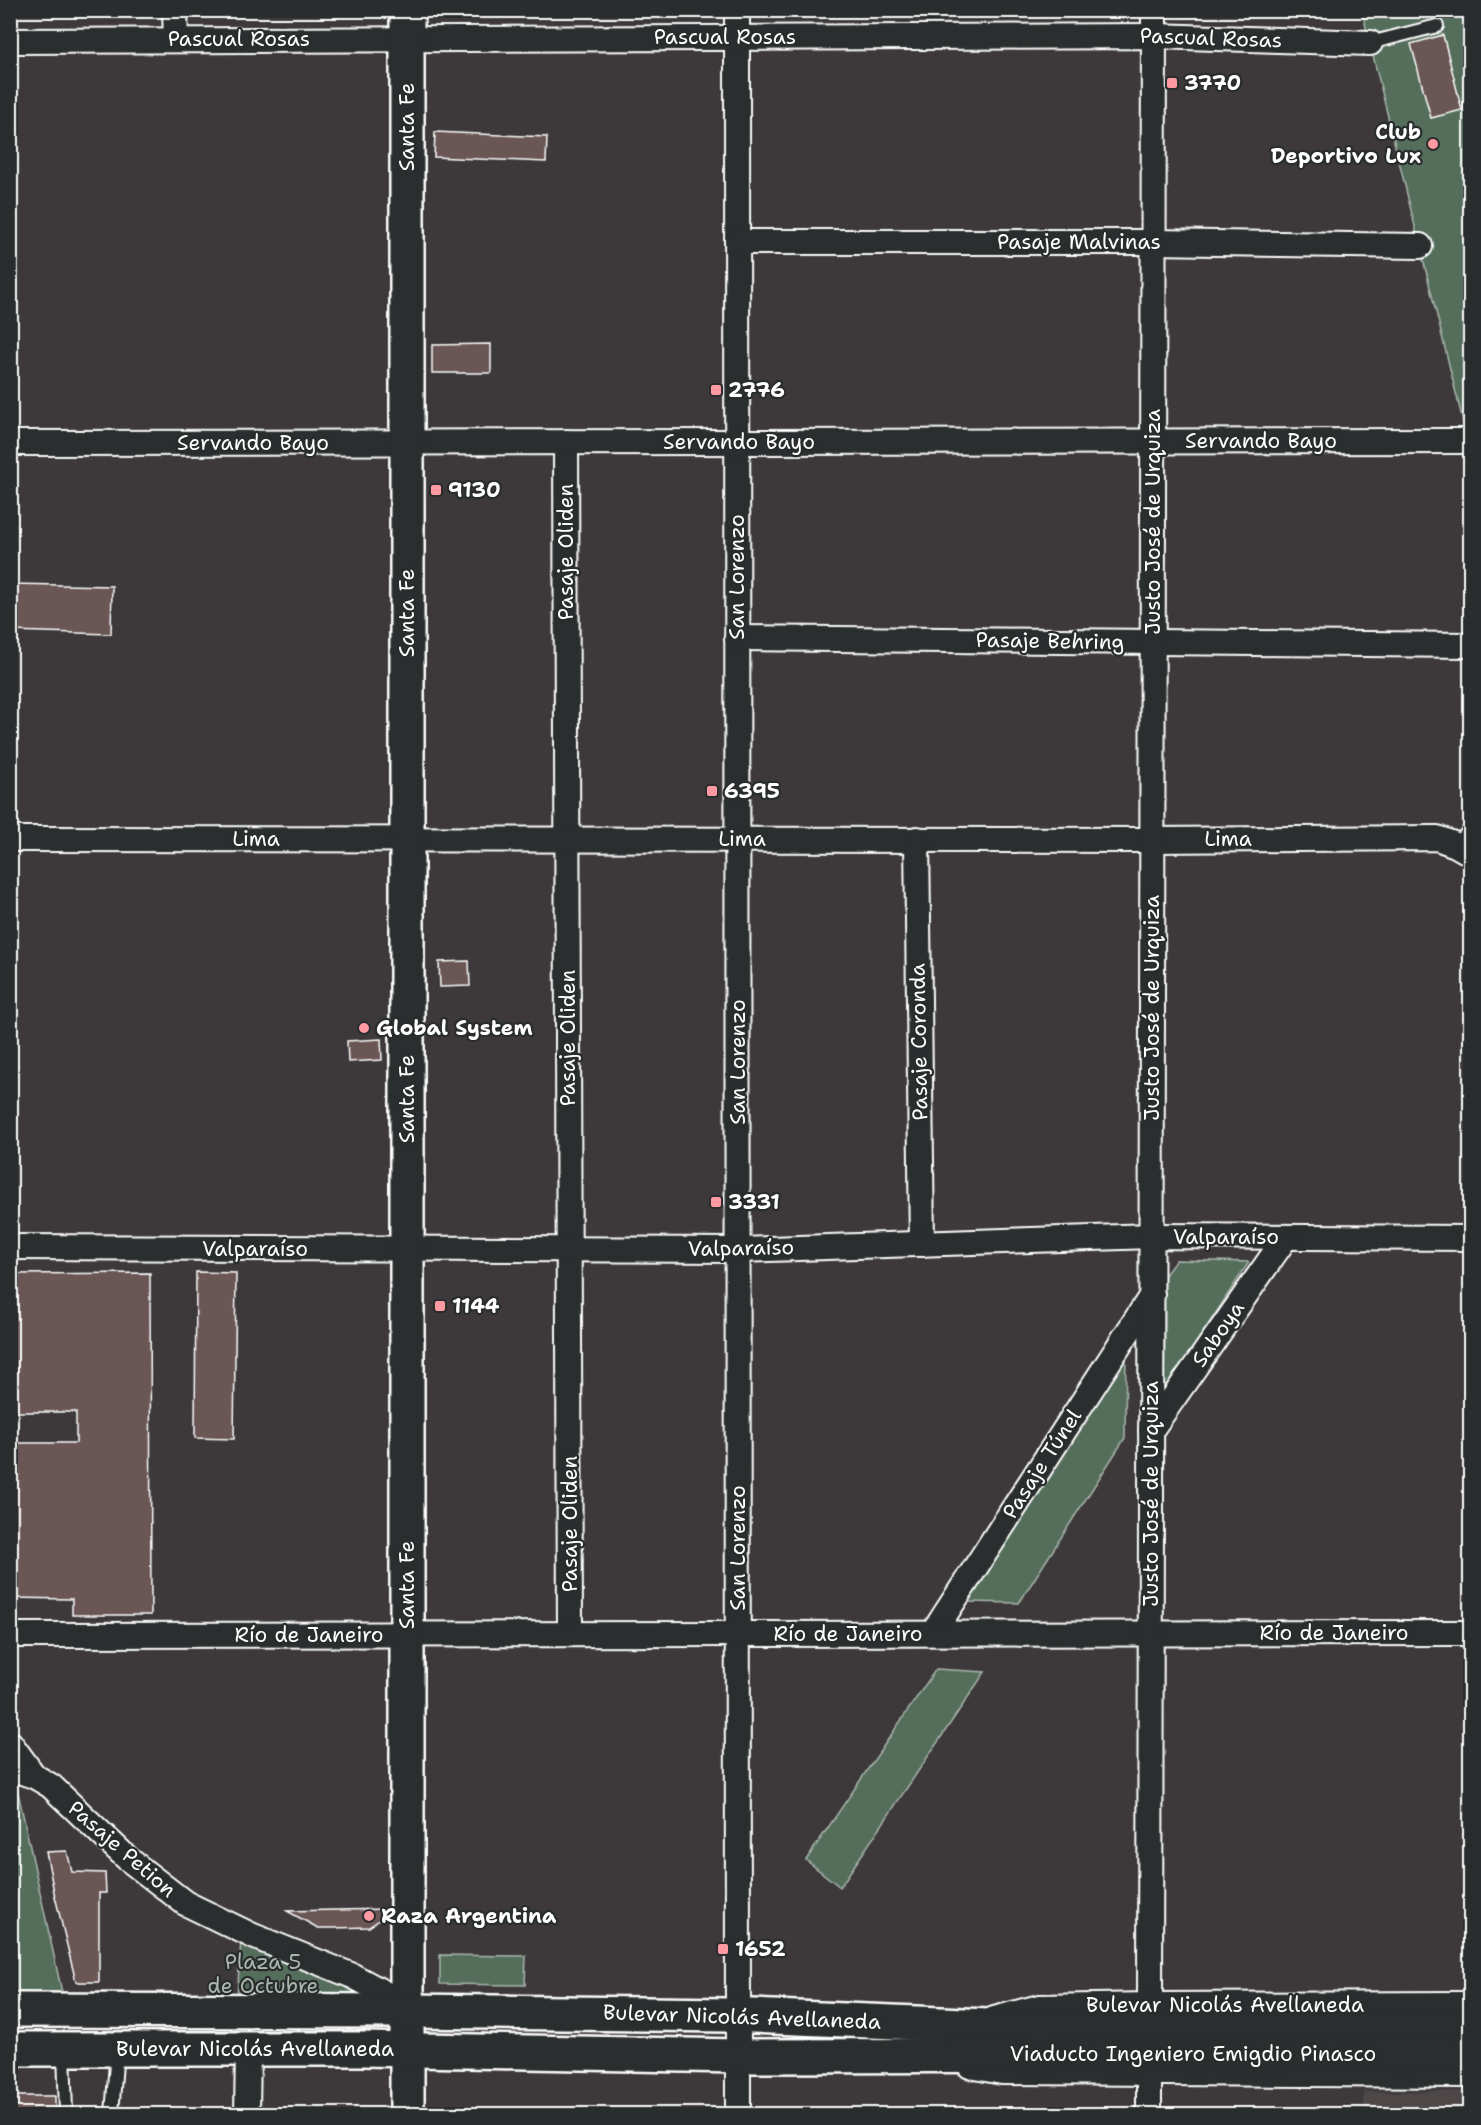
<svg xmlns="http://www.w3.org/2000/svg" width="1481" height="2125" viewBox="0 0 1481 2125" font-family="'Shantell Sans',sans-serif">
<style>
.built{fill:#4e4646}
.green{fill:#556e5b;stroke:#aab6ad;stroke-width:1.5}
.building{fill:#695655;stroke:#fff;stroke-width:1.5}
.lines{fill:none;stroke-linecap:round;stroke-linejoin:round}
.lane-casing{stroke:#fff;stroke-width:16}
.street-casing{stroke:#fff;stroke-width:28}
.secondary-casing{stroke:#fff;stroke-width:38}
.primary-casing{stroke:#fff;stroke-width:38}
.lane{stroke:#2a2d2e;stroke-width:12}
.street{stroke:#2a2d2e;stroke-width:24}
.secondary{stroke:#2a2d2e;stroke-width:33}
.primary{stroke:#2a2d2e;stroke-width:33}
.poi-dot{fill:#ff9aa2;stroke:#2a2d2e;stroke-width:2}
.labels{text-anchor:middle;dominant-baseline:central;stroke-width:4.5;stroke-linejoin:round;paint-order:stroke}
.street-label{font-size:21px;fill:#fff;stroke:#2a2d2e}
.poi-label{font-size:21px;font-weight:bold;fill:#fff;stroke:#2a2d2e;text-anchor:start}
.park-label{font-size:21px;fill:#aab6ad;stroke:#2a2d2e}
</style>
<rect width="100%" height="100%" fill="#3d393a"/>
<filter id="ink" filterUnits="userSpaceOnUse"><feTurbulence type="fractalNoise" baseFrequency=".0167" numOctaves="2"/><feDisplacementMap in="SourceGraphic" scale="12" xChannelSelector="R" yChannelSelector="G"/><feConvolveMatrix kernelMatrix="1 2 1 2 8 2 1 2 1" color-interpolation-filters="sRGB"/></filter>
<g filter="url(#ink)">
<path class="built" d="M 1470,2091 L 1470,2114 L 1364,2114 L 1364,2092 Z"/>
<g class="green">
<path d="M 1362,11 L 1470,11 L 1470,450 Z"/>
<path d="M 1176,1260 L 1249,1262 L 1159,1400 L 1162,1279 Z"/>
<path d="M 1126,1351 L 1125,1438 L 1019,1603 L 967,1602 Z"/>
<path d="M 936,1669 L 985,1672 L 840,1887 L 806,1860 Z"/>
<path d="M 10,1758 L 16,1783 L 65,2006 L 11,2005 Z"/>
<path d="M 241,1939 L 380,1999 L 237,1998 Z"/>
<path d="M 440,1955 L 526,1956 L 525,1985 L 440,1984 Z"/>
</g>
<g class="building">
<path d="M 1443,35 L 1462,110 L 1431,118 L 1411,44 Z"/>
<path d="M 435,132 L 547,137 L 546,162 L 434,157 Z"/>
<path d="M 491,344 L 491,373 L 432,373 L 432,345 Z"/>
<path d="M 10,584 L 112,586 L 111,634 L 10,631 Z"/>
<path d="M 469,961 L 470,986 L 440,987 L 439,962 Z"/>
<path d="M 381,1039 L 382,1060 L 348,1062 L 347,1041 Z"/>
<path d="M 196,1272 L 236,1273 L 234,1439 L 195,1438 Z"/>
<path d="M 150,1273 L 151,1615 L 72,1615 L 72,1599 L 10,1598 L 10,1443 L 76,1443 L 76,1412 L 10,1412 L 10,1274 Z"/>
<path d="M 67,1851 L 72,1872 L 105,1873 L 106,1893 L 99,1893 L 99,1982 L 76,1982 L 54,1892 L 46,1852 Z"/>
<path d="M 388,1909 L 388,1914 L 369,1927 L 333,1928 L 318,1928 L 287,1911 Z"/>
<rect x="10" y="2096" width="45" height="19"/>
</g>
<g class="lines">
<defs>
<g id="lane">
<path d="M 1370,43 L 1437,26"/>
<path d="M 1456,845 L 1470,830"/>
<path d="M 64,2050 L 66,2114"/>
<path d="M 112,2114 L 117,2050"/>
</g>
<g id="street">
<path d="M 175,10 L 176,40"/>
<path d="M 737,10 L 738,2114"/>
<path d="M 10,41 L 1154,36 L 1370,43"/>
<path d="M 737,242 L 1153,242 L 1420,246"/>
<path d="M 566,442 L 570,1634"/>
<path d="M 10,443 L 1468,441"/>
<path d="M 737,638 L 1470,645"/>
<path d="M 10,839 L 1152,840 L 1437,838 L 1456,845 L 1470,853"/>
<path d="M 917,839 L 922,1244"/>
<path d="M 10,1247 L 738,1250 L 1152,1236 L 1470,1238"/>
<path d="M 1151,1430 L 1286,1237"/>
<path d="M 933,1633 L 1152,1295"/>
<path d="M 10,1635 L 1470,1633"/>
<path d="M 10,1743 L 34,1776"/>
<path d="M 10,1768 L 34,1776 L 51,1786 L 128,1859 L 185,1903 L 253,1936 L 353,1976 L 390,1996 L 407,2011"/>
<path d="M 1150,2005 L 1154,10"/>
<path d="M 994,2019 L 1039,2007 L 1150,2005 L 1470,2004"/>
<path d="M 970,2066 L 1002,2072 L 1470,2075"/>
<path d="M 247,2114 L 248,2049"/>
<path d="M 1149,2114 L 1149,2073"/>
</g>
<path id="secondary" d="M 407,2114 L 407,10"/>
<g id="primary">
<path d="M 10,2010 L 407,2011 L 728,2015 L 1058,2029 L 1470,2029"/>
<path d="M 10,2049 L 363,2049 L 738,2056 L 1470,2054"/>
</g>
</defs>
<use href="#lane" class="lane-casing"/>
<use href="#street" class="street-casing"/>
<use href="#secondary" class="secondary-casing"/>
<use href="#primary" class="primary-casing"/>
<use href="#lane" class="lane"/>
<use href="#street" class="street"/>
<use href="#secondary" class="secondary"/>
<use href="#primary" class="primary"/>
</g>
</g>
<g class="poi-dot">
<rect x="1166" y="77" width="12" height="12" rx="3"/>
<circle cx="1433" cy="144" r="6"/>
<rect x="710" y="384" width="12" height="12" rx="3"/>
<rect x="430" y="484" width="12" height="12" rx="3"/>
<rect x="706" y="785" width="12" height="12" rx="3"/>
<circle cx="364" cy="1028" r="6"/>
<rect x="710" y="1196" width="12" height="12" rx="3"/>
<rect x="434" y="1300" width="12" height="12" rx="3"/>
<circle cx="369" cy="1916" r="6"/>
<rect x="717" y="1943" width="12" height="12" rx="3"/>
</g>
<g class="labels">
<g class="street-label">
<text x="725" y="37">Pascual Rosas</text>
<text transform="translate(1211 38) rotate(2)">Pascual Rosas</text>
<text x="239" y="39">Pascual Rosas</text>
<text transform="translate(407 127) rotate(-90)">Santa Fe</text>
<text x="1079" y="242">Pasaje Malvinas</text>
<text x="1261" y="441">Servando Bayo</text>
<text x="739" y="442">Servando Bayo</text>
<text x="253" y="443">Servando Bayo</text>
<text transform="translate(1153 522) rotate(-90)">Justo José de Urquiza</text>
<text transform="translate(566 552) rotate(-90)">Pasaje Oliden</text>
<text transform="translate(737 577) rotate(-90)">San Lorenzo</text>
<text transform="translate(407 613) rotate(-90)">Santa Fe</text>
<text transform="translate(1050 641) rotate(1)">Pasaje Behring</text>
<text x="256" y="839">Lima</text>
<text x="742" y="839">Lima</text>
<text x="1228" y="839">Lima</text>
<text transform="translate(1152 1008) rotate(-90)">Justo José de Urquiza</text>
<text transform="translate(568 1038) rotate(-90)">Pasaje Oliden</text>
<text transform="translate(919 1042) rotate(-91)">Pasaje Coronda</text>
<text transform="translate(738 1062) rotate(-90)">San Lorenzo</text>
<text transform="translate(407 1099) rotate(-90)">Santa Fe</text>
<text x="1226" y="1237">Valparaíso</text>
<text transform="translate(741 1248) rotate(-1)">Valparaíso</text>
<text x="255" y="1249">Valparaíso</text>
<text transform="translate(1218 1334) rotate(-55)">Saboya</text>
<text transform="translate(1042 1464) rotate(-57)">Pasaje Túnel</text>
<text transform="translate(1151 1494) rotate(-90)">Justo José de Urquiza</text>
<text transform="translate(570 1524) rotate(-90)">Pasaje Oliden</text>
<text transform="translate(738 1548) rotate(-90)">San Lorenzo</text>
<text transform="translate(407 1585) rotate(-90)">Santa Fe</text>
<text x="1334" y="1633">Río de Janeiro</text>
<text x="848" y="1634">Río de Janeiro</text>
<text x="309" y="1635">Río de Janeiro</text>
<text transform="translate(122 1849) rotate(41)">Pasaje Petion</text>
<text x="1225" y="2005">Bulevar Nicolás Avellaneda</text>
<text transform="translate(742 2017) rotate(2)">Bulevar Nicolás Avellaneda</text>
<text x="255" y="2049">Bulevar Nicolás Avellaneda</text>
<text x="1193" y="2054">Viaducto Ingeniero Emigdio Pinasco</text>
</g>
<g class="poi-label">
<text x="1184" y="83">3770</text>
<text x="1421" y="132" text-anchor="end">Club<tspan x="1421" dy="24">Deportivo Lux</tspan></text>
<text x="728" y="390">2776</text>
<text x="448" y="490">9130</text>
<text x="724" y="791">6395</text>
<text x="376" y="1028">Global System</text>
<text x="728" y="1202">3331</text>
<text x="452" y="1306">1144</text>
<text x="381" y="1916">Raza Argentina</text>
<text x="735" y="1949">1652</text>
</g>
<g class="park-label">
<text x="263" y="1962">Plaza 5<tspan x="263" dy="24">de Octubre</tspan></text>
</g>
</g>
<rect width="1481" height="2125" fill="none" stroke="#2a2d2e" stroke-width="36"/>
<rect x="18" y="18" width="1445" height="2089" fill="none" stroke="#fff" stroke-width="2" filter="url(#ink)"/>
</svg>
